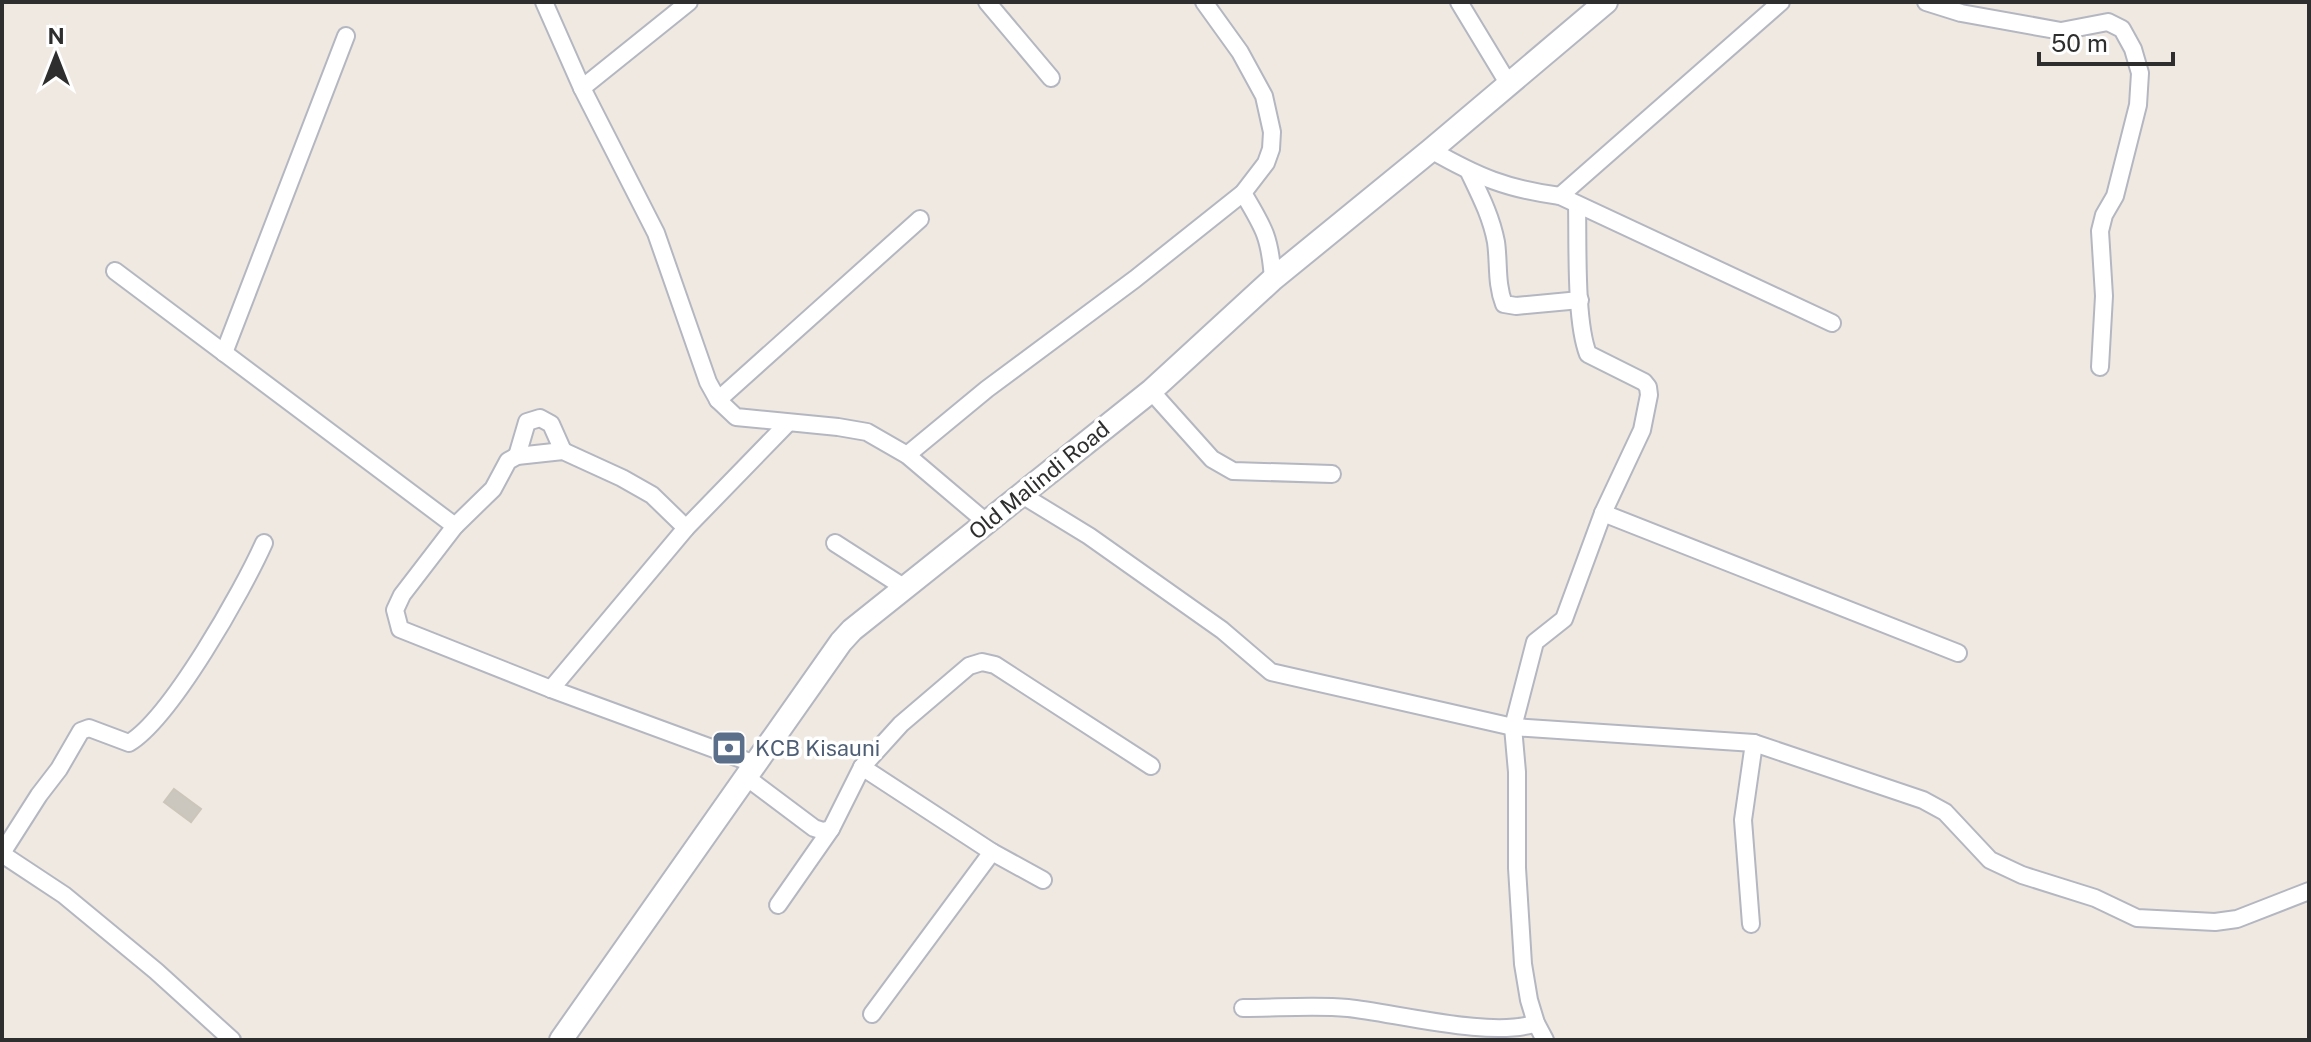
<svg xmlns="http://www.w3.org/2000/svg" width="2311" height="1042" viewBox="0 0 2311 1042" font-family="'Public Sans',sans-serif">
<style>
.building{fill:#cbc7bf;stroke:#cbc5ba;stroke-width:2}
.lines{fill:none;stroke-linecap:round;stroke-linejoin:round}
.street-casing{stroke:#b4b7c1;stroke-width:20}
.secondary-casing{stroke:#b4b7c1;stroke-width:26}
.street{stroke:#fff;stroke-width:16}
.secondary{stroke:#fff;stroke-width:22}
.labels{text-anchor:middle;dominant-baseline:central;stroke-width:7;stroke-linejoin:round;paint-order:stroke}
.street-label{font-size:22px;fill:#2e2e2e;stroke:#fff}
.service-label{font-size:22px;fill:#4e5e75;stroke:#fff;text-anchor:start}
</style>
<rect width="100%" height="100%" fill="#efe9e1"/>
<path class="building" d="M 174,789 L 201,809 L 191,822 L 164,802 Z"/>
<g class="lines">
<defs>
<g id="street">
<path d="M 544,2 L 582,88 L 656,233 L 708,382 L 718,400 L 736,417 L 838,427 L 867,432 L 907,455 L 986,522"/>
<path d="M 987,2 L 1051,78"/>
<path d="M 1459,2 L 1508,83"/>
<path d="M 1926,2 L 1961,13 L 2061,31 L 2108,22 L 2122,29 L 2133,49 L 2140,73 L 2138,105 L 2115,196 L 2104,215 L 2100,231 L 2104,296 L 2100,367"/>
<path d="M 582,88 L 689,2"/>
<path d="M 1431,150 C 1478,177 1507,189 1560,196 L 1832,323"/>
<path d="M 1469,172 C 1480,195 1491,216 1496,242 C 1499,263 1496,284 1504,304 L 1516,306 L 1580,300"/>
<path d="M 1243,193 C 1264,228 1270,237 1273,279"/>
<path d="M 1560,196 L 1781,2"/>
<path d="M 115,271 L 455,526"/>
<path d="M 224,353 L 346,36"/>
<path d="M 1151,391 L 1212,459 L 1233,471 L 1332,474"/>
<path d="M 718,400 L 920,219"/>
<path d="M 907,455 L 987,389 L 1135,279 L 1243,193 L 1266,163 L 1271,149 L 1272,132 L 1264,96 L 1240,52 L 1204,2"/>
<path d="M 517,456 L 527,422 L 540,418 L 551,424 L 563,451"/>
<path d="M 1022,495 L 1089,536 L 1222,630 L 1271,672 L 1513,727 L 1754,743 L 1923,800 L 1945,812 L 1990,860 L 2022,875 L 2095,898 L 2137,918 L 2215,922 L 2237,919 L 2309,891"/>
<path d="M 1603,513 L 1958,653"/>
<path d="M 686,528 L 652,495 L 622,478 L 563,451 L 517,456 L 508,461 L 493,489 L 455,526 L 402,595 L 395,610 L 400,629 L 551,689 L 755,764"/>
<path d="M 835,543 L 905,588"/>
<path d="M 551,689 L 686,528 L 788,423"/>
<path d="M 862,767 L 992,852 L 1043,880"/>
<path d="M 746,777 L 814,828 L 823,831 L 831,829 L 862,767 L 901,724 L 969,666 L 982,662 L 995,665 L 1151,766"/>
<path d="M 2,853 L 39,795 L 59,769 L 81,731 L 89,728 L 129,743 C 171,718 243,590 264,543"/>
<path d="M 2,854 L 64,895 L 156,971 L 232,1040"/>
<path d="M 778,905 L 831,829"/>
<path d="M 1751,924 L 1743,820 L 1754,743"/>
<path d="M 1243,1008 C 1278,1008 1314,1005 1348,1008 C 1395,1013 1494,1039 1536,1023"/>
<path d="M 872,1014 L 992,852"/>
<path d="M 1545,1040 L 1536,1023 L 1529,1000 L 1523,964 L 1517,868 L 1517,772 L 1513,727 L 1535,642 L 1564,619 L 1603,513 L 1642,430 L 1649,395 L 1648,387 L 1644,382 L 1588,354 C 1575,321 1578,243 1577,205"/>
</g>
<path id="secondary" d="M 561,1040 L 841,642 L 852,630 L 1151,391 L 1273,279 L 1431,150 L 1606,2"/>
</defs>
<use href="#street" class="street-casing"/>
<use href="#secondary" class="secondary-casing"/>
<use href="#street" class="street"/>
<use href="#secondary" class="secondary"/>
</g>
<defs>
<symbol id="bank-square" viewBox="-11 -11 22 22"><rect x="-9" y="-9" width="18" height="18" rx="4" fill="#5c6f8a" stroke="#fff"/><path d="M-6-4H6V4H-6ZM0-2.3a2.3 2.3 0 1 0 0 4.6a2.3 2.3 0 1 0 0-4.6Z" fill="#fff"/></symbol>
</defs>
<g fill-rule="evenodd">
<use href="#bank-square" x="709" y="728" width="40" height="40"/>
</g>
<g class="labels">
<g class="street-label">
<text transform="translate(1039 480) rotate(-39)">Old Malindi Road</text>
</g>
<g class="service-label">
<text x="755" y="748">KCB Kisauni</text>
</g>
</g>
<rect width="2311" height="1042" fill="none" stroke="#2e2e2e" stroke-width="8"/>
<g transform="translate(56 56)" stroke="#ffffff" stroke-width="6" paint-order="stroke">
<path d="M0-6L14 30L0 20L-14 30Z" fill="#2e2e2e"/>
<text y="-12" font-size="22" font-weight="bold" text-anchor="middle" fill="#2e2e2e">N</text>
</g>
<path d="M2039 52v12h134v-12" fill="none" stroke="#2e2e2e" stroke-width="4"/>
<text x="2051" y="52" font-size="24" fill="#2e2e2e" stroke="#ffffff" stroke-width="6" paint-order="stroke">50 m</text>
</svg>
